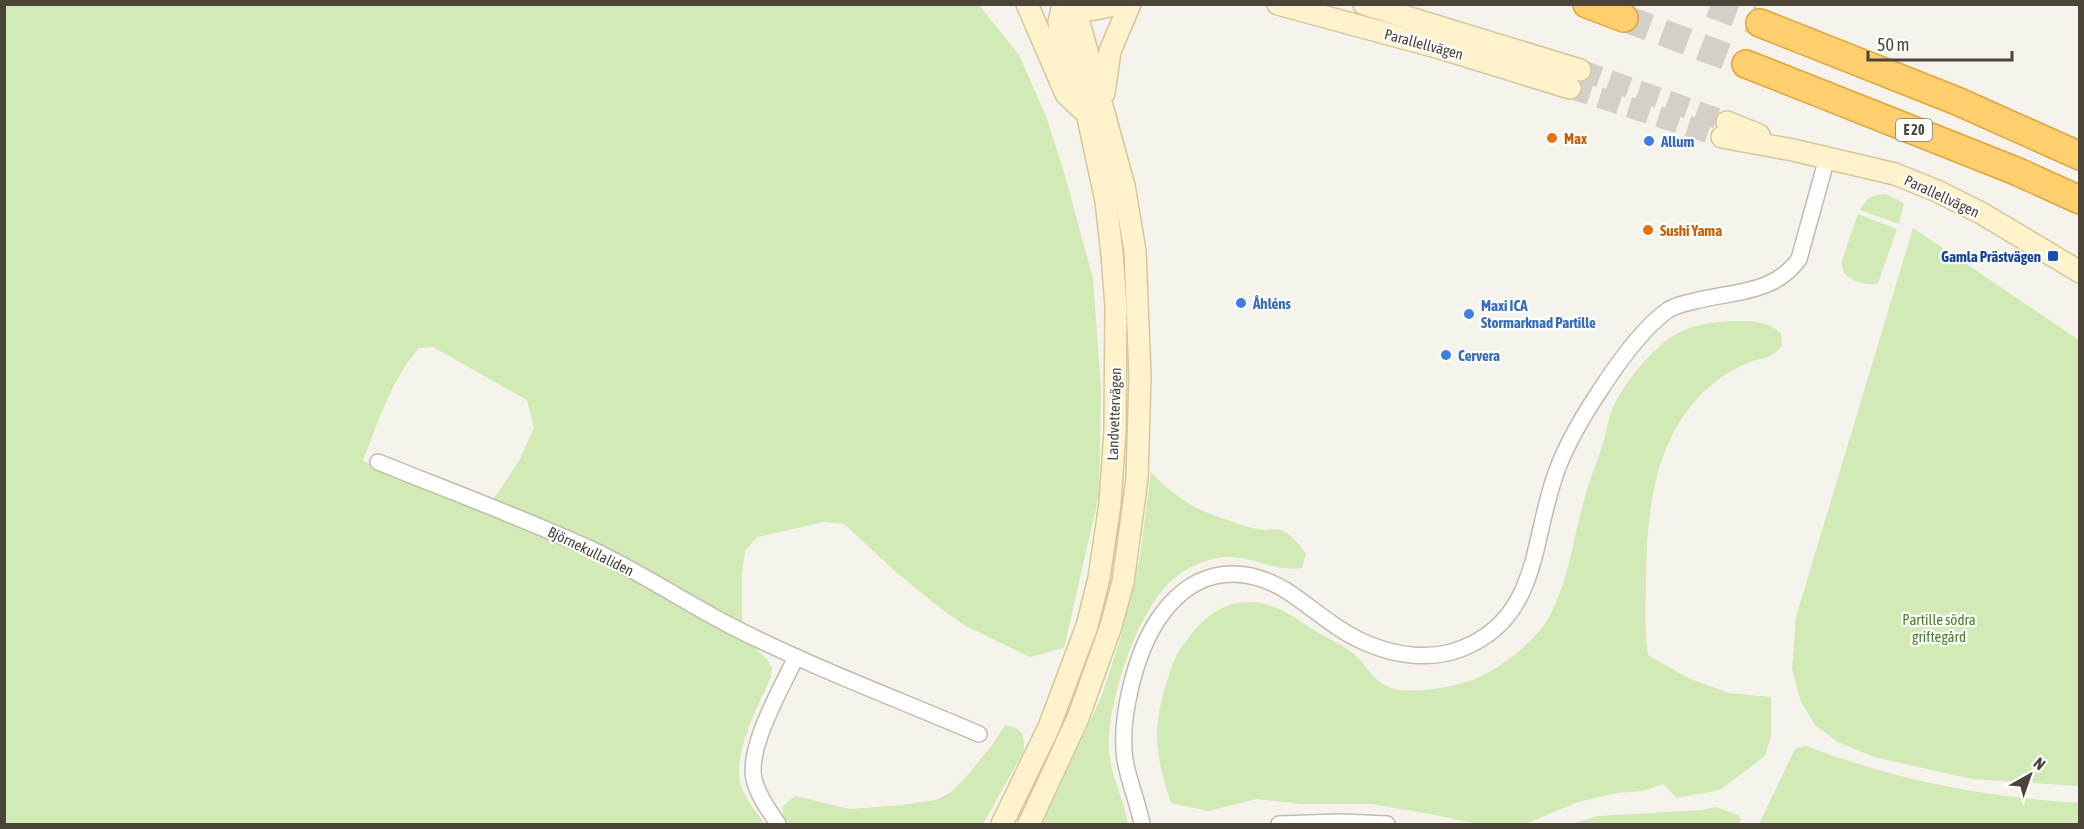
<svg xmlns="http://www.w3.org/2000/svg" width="2084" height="829" viewBox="0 0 2084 829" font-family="'Asap Condensed',sans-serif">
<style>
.green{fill:#d2eab5;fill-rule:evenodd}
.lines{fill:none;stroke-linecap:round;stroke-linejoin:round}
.secondary-tunnel{stroke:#d4d0c8;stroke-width:21;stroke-dasharray:21 10;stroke-linecap:butt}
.highway-tunnel{stroke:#d4d0c8;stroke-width:27;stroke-dasharray:27 14;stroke-linecap:butt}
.street-casing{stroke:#c2bbae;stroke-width:18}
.secondary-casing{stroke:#d6c79b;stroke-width:24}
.highway-casing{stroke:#e0a43c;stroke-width:30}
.street{stroke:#fff;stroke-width:15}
.secondary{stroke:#fff3cd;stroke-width:21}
.highway{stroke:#ffcf6e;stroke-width:27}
.food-dot{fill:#e8710a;stroke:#fff;stroke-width:2}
.shop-dot{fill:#3f7fe0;stroke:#fff;stroke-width:2}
.transit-dot{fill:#1a4fb4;stroke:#fff;stroke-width:2}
.labels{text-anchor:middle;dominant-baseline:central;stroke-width:4.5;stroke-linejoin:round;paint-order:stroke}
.shield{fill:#fff;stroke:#817c74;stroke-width:1.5}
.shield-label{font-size:14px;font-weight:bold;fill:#4b4439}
.street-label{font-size:15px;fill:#4b4439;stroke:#fff}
.food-label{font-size:15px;font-weight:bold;fill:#c56008;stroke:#fff;text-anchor:start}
.shop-label{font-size:15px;font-weight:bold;fill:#366cbe;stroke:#fff;text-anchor:start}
.transit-label{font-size:15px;font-weight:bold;fill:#164399;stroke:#fff;text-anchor:end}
.park-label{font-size:15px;fill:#4a7f2a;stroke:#fff}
</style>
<rect width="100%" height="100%" fill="#f6f3ec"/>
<g class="green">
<path d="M 5,5 L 979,5 L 1019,55 L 1046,116 L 1066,179 L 1093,279 L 1101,389 L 1099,495 L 1064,648 L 1030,657 L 964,625 L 944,611 L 897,573 L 844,524 L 824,522 L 757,537 L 745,551 L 742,574 L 742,623 L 756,650 L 767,659 L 772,668 L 771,677 C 758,706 730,757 742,789 C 747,801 757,813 765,824 L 5,824 ZM 433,347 L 527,400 L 534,428 L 520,459 L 498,493 L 480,512 L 363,461 C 378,422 391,380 419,348 Z"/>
<path d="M 1886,194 L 1904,203 L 1899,224 L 1860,210 C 1867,197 1872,195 1886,194 Z"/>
<path d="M 1858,214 L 1897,229 L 1878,283 C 1869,286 1852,282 1845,274 C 1842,271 1842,265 1842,260 Z"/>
<path d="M 1913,228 L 2079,340 L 2079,786 L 1972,779 L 1874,757 L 1838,742 L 1815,725 L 1801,702 L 1792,669 L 1796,617 Z"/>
<path d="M 1732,321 C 1751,321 1766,320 1781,333 L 1782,346 C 1768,361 1767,356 1751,362 C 1739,366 1724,375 1715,382 C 1653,431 1646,514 1646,587 C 1645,610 1645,632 1648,655 L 1688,678 L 1729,693 L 1771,697 L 1771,736 L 1765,756 L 1720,790 L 1677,798 L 1663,784 L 1643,791 L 1616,793 L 1578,802 L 1525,824 L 1477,824 L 1435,815 L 1372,804 L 1301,804 L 1257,799 L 1208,811 L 1171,803 C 1151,743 1153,719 1174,661 C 1178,651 1184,644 1190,636 C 1212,606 1243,593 1279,609 C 1293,615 1305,625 1317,632 C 1329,639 1345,646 1355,655 C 1370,669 1373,683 1395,689 C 1417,694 1462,686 1482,676 C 1505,664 1535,641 1548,619 C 1569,581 1573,538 1585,497 C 1589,480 1597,463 1602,446 C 1606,435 1607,423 1611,413 C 1621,385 1653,346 1680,332 C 1696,324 1714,322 1732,321 Z"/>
<path d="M 1151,472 C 1169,492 1190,507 1216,516 C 1231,521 1249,529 1265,530 C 1272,530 1277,528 1283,531 C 1293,536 1300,545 1306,554 L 1302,568 C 1269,573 1248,550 1212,559 C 1198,563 1183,570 1172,580 C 1137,611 1107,703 1109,749 C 1110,775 1124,799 1128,824 L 1042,824 L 1102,695 L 1122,633 L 1140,557 Z"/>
<path d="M 1005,725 C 1023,729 1024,733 1024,751 L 983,824 L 788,824 L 783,815 L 783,806 L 795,796 L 850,809 L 902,805 L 936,800 L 951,792 L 966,777 L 993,744 Z"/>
<path d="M 1806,746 C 1896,780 1983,797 2079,803 L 2079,824 L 1759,824 L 1795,749 Z"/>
<path d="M 1716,807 L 1739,815 L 1741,820 L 1738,824 L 1571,824 L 1598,816 L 1701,810 Z"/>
</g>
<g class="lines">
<g class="secondary-tunnel">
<path d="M 1580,70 L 1727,122"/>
<path d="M 1570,88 L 1722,137"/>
</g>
<g class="highway-tunnel">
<path d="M 1711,4 L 1760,23"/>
<path d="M 1624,18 L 1746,64"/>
</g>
<defs>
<g id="street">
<path d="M 378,462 C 450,491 523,518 593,550 C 640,572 683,601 729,625 C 809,666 895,698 979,734"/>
<path d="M 778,824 C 769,810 758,796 754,779 C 747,747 782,687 796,657"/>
<path d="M 1142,824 C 1138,803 1129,782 1125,760 C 1119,720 1135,655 1157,621 C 1189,572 1236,560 1287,591 C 1313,608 1337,631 1366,643 C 1396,656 1432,661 1463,648 C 1538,618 1532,543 1554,479 C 1563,450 1580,421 1597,395 C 1615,367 1641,329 1668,310 C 1676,305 1686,303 1695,301 C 1734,291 1774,294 1799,259 L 1827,158"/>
<path d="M 1279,824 L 1340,822 L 1387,824"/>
</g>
<g id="secondary">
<path d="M 1027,4 L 1066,94 L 1082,109"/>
<path d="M 1278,4 L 1440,48 L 1570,88"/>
<path d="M 1364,4 L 1580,70"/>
<path d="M 1065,6 C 1084,13 1098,9 1117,4"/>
<path d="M 1104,93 L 1110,51 L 1130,4"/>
<path d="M 1727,122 L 1759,135"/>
<path d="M 1722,137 L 1793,150 L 1895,174 L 1937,191 L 1981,213 L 2080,272"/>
<path d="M 1002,824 L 1049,727 L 1087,626 L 1099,578 L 1110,504 L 1115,430 L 1116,306 L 1112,255 L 1106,201 L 1087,113 L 1062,38 L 1059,22 L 1063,4"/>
<path d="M 1029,824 L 1078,718 L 1111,626 L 1123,582 L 1137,479 L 1140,376 L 1135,251 L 1124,186 L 1074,4"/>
</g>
<g id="highway">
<path d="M 1587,4 L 1624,18"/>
<path d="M 1760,23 L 1957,101 L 2080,156"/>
<path d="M 1746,64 L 2016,171 L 2080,200"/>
</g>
</defs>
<use href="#street" class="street-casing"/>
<use href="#secondary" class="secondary-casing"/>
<use href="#highway" class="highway-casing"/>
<use href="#street" class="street"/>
<use href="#secondary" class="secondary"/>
<use href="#highway" class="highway"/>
</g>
<g class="food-dot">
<circle cx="1552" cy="138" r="6"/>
<circle cx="1648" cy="230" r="6"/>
</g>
<g class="shop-dot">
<circle cx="1649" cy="141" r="6"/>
<circle cx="1241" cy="303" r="6"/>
<circle cx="1469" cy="314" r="6"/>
<circle cx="1446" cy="355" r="6"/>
</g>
<rect class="transit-dot" x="2047" y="250" width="12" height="12" rx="3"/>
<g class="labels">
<rect class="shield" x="1896" y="119" width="36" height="22" rx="4.5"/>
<g class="shield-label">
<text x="1914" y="130">E 20</text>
</g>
<g class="street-label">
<text transform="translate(1424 44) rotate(15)">Parallellvägen</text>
<text transform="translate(1942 196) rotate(25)">Parallellvägen</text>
<text transform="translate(1114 414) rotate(-88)">Landvettervägen</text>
<text transform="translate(591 551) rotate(26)">Björnekullaliden</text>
</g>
<g class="food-label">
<text x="1564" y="138">Max</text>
<text x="1660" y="230">Sushi Yama</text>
</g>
<g class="shop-label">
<text x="1661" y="141">Allum</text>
<text x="1253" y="303">Åhléns</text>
<text x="1481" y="305">Maxi ICA<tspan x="1481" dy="17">Stormarknad Partille</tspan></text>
<text x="1458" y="355">Cervera</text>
</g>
<g class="transit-label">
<text x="2041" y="256">Gamla Prästvägen</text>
</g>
<g class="park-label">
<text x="1939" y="619">Partille södra<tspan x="1939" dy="17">griftegård</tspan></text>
</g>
</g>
<rect width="2084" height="829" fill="none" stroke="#4b4439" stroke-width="12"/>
<g transform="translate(2030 775) rotate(40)" stroke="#ffffff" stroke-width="4.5" paint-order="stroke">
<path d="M0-4.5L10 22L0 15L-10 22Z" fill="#4b4439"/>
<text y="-9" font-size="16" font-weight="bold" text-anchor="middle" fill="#4b4439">N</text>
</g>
<path d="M1868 51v9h144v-9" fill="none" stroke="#4b4439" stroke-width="3"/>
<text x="1877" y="51" font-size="18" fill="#4b4439" stroke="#ffffff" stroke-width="4.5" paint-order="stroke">50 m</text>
</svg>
